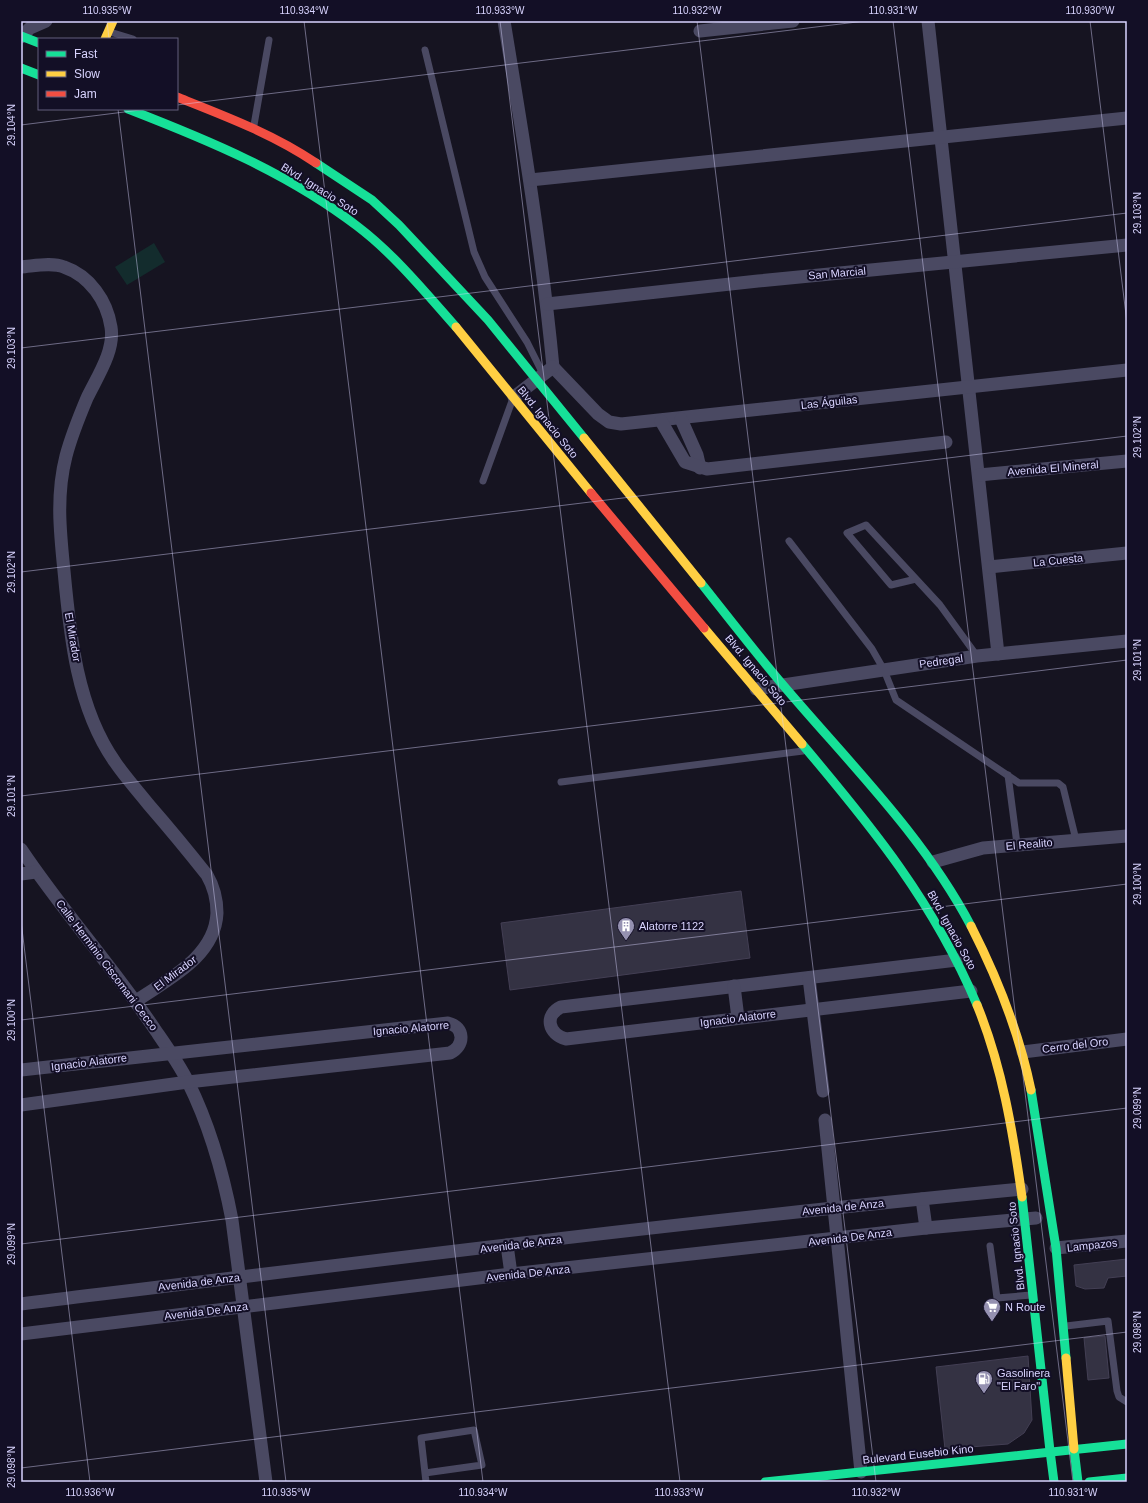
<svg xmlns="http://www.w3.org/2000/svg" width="1148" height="1503" viewBox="0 0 1148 1503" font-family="Helvetica,sans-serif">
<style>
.green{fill:#132c2d}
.building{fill:#343243;stroke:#433f54}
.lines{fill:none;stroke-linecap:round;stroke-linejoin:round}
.lane{stroke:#4a4962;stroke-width:7}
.street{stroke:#4a4962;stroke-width:13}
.fast{stroke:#16e098;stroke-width:9}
.slow{stroke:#ffcf43;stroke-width:9}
.jam{stroke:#f24e42;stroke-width:9}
.ticks{fill:none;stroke:#d9d4ff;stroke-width:1;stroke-opacity:0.45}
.labels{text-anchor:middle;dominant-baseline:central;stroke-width:4;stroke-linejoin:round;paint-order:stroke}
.street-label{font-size:11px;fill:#d9d4ff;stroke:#130f26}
.poi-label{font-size:11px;fill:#d9d4ff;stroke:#130f26;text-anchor:start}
.neatline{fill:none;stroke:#d9d4ff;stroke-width:1.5}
.ticks-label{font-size:10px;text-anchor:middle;fill:#d9d4ff}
</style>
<rect width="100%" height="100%" fill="#161421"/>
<path class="green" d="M 154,243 L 165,262 L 127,285 L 115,267 Z"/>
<g class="building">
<path d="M 741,891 L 750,958 L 510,990 L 501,923 Z"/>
<path d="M 1127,1259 L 1127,1276 L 1108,1278 L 1104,1288 L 1085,1289 L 1076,1286 L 1074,1265 Z"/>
<path d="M 1105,1336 L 1109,1378 L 1088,1380 L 1084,1338 Z"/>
<path d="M 1028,1356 L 1032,1420 L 1024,1433 L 1008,1444 L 945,1449 L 936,1367 Z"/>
</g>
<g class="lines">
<g class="lane">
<path d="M 110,32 L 133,39"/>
<path d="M 425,50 L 474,252 L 485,277 L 527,342 L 543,374"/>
<path d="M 254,125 L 269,40"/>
<path d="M 483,481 L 512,401"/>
<path d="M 789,541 L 872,649 L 884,670 L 896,700 L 1019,783 L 1058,783 L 1063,787 L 1076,840"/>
<path d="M 916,579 L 891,585 L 847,533 L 866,525 L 940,605 L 977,656"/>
<path d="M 1008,775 L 1017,844"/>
<path d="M 561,782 L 803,751"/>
<path d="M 990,1246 L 997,1298 L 1031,1295"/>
<path d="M 1066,1326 L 1108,1321 L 1117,1391 L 1119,1397 L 1127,1402"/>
<path d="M 425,1473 L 482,1465 L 474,1430 L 421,1438 L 426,1482"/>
</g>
<g class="street">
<path d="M 504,21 C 523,136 542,251 553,367"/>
<path d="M 928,21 L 998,654"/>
<path d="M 700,31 L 793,21"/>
<path d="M 21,37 L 30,28 L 46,21"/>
<path d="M 530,180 L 1127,118"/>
<path d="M 21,267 C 34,266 52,262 64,267 C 90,276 107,301 111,327 C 115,351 97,377 87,398 C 79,417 71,437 66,456 C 56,495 60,532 64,571 C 70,636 77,708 115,762 C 125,777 138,791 149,805 C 169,828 188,851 207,875 C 214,887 217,898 217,913 C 215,957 168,979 136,1001"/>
<path d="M 547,304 L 758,281 L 1127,245"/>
<path d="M 553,367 L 598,414 L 609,422 L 621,424 L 1127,370"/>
<path d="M 514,397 L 553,367"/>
<path d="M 681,419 L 697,455 L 700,468"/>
<path d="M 661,421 L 685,462 L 707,469 L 946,442"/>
<path d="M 979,475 L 1127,461"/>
<path d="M 989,567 L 1127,553"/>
<path d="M 756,689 L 977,656 L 1127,641"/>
<path d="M 21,849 C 63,912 114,968 156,1031 C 167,1047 179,1064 188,1082 C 210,1126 223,1173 232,1220 L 266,1482"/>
<path d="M 933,862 L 983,848 L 1127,836"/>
<path d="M 21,874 L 36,872"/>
<path d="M 957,960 L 561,1007 C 544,1015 548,1034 566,1039 L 971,991"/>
<path d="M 809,978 L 823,1091"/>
<path d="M 734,986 L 738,1018"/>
<path d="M 1023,1052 L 1127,1039"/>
<path d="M 21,1070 L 448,1023 C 465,1027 465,1046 450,1053 L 188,1082 L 21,1105"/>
<path d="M 825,1120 L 861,1472"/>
<path d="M 922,1199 L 926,1228"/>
<path d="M 507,1245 L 511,1274"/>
<path d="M 1056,1248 L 1127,1241"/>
<path d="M 21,1304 C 354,1263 688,1221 1022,1189"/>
<path d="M 21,1334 L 511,1274 L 926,1228 L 1036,1218"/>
</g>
<g class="fast">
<path d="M 21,36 L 39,43"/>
<path d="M 21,68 L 39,75"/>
<path d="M 128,109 C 208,140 288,173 357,226 C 394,254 425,292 456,327"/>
<path d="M 316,163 L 372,200 L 399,225 L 488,320 L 584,438"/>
<path d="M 701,583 C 728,617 755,652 783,685 C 849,763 923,835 971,926"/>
<path d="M 802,744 C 873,828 934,903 977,1005"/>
<path d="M 1031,1090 L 1056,1248 L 1066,1358"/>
<path d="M 1022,1197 L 1050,1451"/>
<path d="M 1074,1449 L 1078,1482"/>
<path d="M 1050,1451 L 1054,1482"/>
<path d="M 765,1482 L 1127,1444"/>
<path d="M 1089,1482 L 1127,1478"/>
</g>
<g class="slow">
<path d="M 105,39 L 113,21"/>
<path d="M 456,327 L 591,493"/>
<path d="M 584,438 L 701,583"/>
<path d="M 704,628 L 802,744"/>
<path d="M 971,926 C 998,979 1019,1032 1031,1090"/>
<path d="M 977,1005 C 1002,1066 1013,1132 1022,1197"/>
<path d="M 1066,1358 L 1074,1449"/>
</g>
<g class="jam">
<path d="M 177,97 C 225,116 273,134 316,163"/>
<path d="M 591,493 L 704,628"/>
</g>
</g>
<path class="ticks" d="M 107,21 L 109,39M 304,21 L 483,1482M 500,21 L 680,1482M 697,21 L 876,1482M 893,21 L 1073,1482M 1090,21 L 1127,323M 177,105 L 865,21M 118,109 L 286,1482M 21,125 L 148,109M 21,348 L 1127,213M 21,572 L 1127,436M 21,796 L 1127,660M 21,921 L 90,1482M 21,1020 L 1127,884M 21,1244 L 1127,1108M 21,1468 L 1127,1332"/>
<defs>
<symbol id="building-pin" viewBox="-11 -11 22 30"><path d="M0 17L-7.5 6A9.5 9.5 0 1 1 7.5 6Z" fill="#9591b1" stroke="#130f26"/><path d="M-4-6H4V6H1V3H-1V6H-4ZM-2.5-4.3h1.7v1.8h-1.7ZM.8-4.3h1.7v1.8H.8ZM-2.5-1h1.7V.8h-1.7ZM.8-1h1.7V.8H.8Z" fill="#fff"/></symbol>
<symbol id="supermarket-pin" viewBox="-11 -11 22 30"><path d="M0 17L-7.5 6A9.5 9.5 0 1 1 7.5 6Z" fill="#9591b1" stroke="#130f26"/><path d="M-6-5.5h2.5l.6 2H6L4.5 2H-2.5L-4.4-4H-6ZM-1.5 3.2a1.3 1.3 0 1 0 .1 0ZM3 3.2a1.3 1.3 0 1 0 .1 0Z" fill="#fff"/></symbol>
<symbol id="fuel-pin" viewBox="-11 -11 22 30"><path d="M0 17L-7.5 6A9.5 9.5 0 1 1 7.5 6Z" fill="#9591b1" stroke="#130f26"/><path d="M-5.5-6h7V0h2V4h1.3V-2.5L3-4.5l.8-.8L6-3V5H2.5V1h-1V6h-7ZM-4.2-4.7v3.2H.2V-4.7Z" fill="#fff"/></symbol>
</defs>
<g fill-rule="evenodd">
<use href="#building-pin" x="616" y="916" width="20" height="27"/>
<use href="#supermarket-pin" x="982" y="1297" width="20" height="27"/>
<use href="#fuel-pin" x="974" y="1369" width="20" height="27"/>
</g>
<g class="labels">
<g class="street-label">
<text transform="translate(320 189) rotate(32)">Blvd. Ignacio Soto</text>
<text transform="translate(837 273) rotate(-5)">San Marcial</text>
<text transform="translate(829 402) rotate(-6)">Las Águilas</text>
<text transform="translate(548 422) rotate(51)">Blvd. Ignacio Soto</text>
<text transform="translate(1053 468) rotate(-5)">Avenida El Mineral</text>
<text transform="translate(1058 560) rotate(-6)">La Cuesta</text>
<text transform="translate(73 637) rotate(80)">El Mirador</text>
<text transform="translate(941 661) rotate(-8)">Pedregal</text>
<text transform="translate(756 670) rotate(50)">Blvd. Ignacio Soto</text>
<text transform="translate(1029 844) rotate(-5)">El Realito</text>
<text transform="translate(952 930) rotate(61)">Blvd. Ignacio Soto</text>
<text transform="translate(107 965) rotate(53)">Calle Herminio Ciscomani Cecco</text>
<text transform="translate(175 973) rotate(-37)">El Mirador</text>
<text transform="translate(738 1018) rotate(-7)">Ignacio Alatorre</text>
<text transform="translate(411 1028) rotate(-5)">Ignacio Alatorre</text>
<text transform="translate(1075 1045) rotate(-7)">Cerro del Oro</text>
<text transform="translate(89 1062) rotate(-7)">Ignacio Alatorre</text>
<text transform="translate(843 1207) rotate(-6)">Avenida de Anza</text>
<text transform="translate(850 1237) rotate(-7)">Avenida De Anza</text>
<text transform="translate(521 1244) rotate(-7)">Avenida de Anza</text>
<text transform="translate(1092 1245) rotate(-6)">Lampazos</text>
<text transform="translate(1016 1246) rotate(-96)">Blvd. Ignacio Soto</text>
<text transform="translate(528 1273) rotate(-6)">Avenida De Anza</text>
<text transform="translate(199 1282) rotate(-7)">Avenida de Anza</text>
<text transform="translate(206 1311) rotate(-7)">Avenida De Anza</text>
<text transform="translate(918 1454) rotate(-6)">Bulevard Eusebio Kino</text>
</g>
<g class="poi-label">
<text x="639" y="926">Alatorre 1122</text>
<text x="1005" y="1307">N Route</text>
<text x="997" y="1373">Gasolinera<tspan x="997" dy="13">"El Faro"</tspan></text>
</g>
</g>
<rect width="1148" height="1503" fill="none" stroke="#130f26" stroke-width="44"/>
<rect x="38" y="38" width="140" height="72" fill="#130f26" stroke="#625e7d"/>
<rect x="46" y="51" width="20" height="6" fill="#16e098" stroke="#625e7d"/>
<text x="74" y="58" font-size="12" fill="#d9d4ff">Fast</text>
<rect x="46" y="71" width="20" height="6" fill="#ffcf43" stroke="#625e7d"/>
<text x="74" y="78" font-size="12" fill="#d9d4ff">Slow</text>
<rect x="46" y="91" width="20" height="6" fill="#f24e42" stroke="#625e7d"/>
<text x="74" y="98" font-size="12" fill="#d9d4ff">Jam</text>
<rect x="22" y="22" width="1104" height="1459" class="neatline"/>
<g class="ticks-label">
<text x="107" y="14">110.935°W</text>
<text x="304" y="14">110.934°W</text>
<text x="500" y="14">110.933°W</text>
<text x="697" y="14">110.932°W</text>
<text x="893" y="14">110.931°W</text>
<text x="1090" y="14">110.930°W</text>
<text transform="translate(11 125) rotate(-90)" y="4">29.104°N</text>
<text transform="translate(1137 213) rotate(-90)" y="4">29.103°N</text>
<text transform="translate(11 348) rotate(-90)" y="4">29.103°N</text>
<text transform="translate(1137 437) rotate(-90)" y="4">29.102°N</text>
<text transform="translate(11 572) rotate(-90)" y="4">29.102°N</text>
<text transform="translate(1137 660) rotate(-90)" y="4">29.101°N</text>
<text transform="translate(11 796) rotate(-90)" y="4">29.101°N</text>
<text transform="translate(1137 884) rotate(-90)" y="4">29.100°N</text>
<text transform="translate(11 1020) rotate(-90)" y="4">29.100°N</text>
<text transform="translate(1137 1108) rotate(-90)" y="4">29.099°N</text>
<text transform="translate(11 1244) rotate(-90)" y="4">29.099°N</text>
<text transform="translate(1137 1332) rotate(-90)" y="4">29.098°N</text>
<text transform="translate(11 1467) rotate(-90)" y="4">29.098°N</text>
<text x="90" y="1496">110.936°W</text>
<text x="286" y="1496">110.935°W</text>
<text x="483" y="1496">110.934°W</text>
<text x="679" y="1496">110.933°W</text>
<text x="876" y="1496">110.932°W</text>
<text x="1073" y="1496">110.931°W</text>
</g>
</svg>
